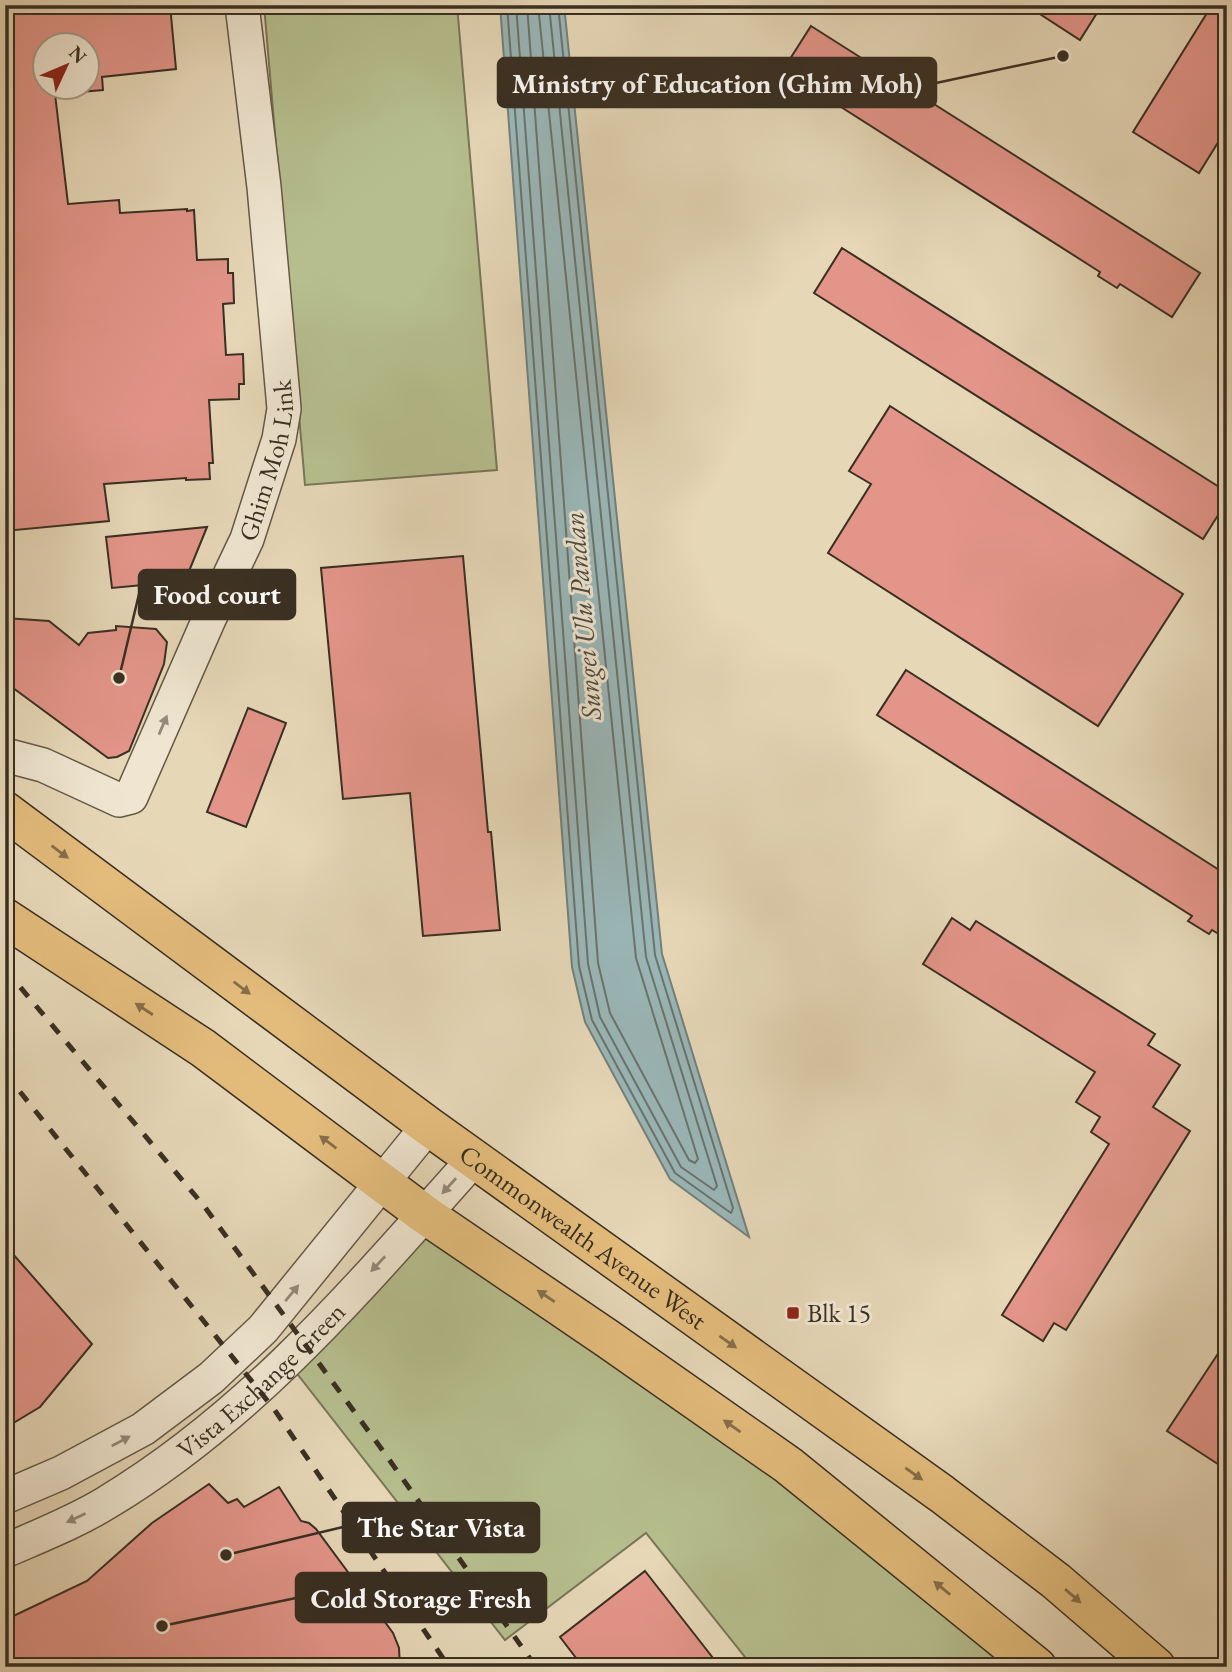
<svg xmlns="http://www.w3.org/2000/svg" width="1232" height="1672" viewBox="0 0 1232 1672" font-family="'EB Garamond',serif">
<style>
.green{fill:#b6be8e;stroke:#787658;stroke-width:2}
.water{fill:#9ab7b8;stroke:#73817c;stroke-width:2}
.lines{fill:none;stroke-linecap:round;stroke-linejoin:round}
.shore{stroke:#6a736d;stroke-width:2}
.building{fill:#e39589;stroke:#392f22;stroke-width:2;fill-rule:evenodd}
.minor-casing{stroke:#645947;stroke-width:36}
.major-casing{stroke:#392f22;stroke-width:41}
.minor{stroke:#efe5d0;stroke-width:33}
.major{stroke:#e3bc7c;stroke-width:38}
.rail{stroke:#392f22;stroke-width:5;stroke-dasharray:12 12;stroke-linecap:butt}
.oneway{fill:#948a79}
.oneway2{fill:#866e4a}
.poi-dot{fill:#8f2418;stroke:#efe5d0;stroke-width:2.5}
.labels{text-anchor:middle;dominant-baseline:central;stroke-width:6;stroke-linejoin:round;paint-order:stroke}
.street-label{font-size:26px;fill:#392f22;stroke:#efe5d0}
.poi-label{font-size:26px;fill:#392f22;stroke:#efe5d0;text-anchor:start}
.water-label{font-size:28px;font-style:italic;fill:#4c4a40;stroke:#efe5d0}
.leader{fill:none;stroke:#392f22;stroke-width:2.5}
.callout-dot{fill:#392f22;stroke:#efe5d0;stroke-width:2.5}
.callout{fill:#392f22;stroke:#392f22;stroke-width:2.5}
.callout-label{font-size:28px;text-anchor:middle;font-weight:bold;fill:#fff}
</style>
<rect width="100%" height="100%" fill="#e6d7b7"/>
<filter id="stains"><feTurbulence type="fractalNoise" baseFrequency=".00286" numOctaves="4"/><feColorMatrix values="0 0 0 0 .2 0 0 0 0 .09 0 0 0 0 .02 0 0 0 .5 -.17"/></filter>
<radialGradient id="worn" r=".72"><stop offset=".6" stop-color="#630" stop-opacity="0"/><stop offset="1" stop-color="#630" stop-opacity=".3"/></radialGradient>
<g class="green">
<path d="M 264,5 L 457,5 L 497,470 L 305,485 Z"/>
<path d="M 424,1214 L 1037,1667 L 753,1667 L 646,1533 L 505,1640 L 288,1362 Z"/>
</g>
<path class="water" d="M 500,5 L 564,5 L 662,954 L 749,1237 L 670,1179 L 585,1022 L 572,967 Z"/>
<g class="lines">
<g class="shore">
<path d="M 507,5 L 579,966 L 592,1020 L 675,1173 L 731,1213 L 733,1208 L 655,955 L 558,5"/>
<path d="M 516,5 L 588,964 L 600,1017 L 681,1167 L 714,1190 L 717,1186 L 646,957 L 549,5"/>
<path d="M 527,5 L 598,963 L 610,1013 L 689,1160 L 695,1163 L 698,1159 L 636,958 L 538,5"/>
</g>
</g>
<g class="building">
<path d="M 5,5 L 170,5 L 176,69 L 102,77 L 103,90 L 55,94 L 68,204 L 119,200 L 120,213 L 187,209 L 187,211 L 194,210 L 197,260 L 228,259 L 228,273 L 233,273 L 234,303 L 223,304 L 226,355 L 243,354 L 244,384 L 239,384 L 239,399 L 209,400 L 213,463 L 209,463 L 210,479 L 186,480 L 186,478 L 104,484 L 109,521 L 5,531 ZM 46,46 L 88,46 L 88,88 L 46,88 Z"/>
<path d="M 1026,5 L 1102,5 L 1080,40 Z"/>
<path d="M 1212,5 L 1227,5 L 1227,128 L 1199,173 L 1133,132 Z"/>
<path d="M 811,26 L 1200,273 L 1172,317 L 1120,284 L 1117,288 L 1098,276 L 1100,272 L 783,70 Z"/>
<path d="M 842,248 L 1227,492 L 1227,501 L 1203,539 L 814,293 Z"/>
<path d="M 890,406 L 1183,594 L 1098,726 L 828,553 L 871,484 L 849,471 Z"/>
<path d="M 207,527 L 185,581 L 112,588 L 106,537 Z"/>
<path d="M 463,556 L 488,832 L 491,832 L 500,930 L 423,936 L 410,793 L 343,799 L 321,568 Z"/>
<path d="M 5,618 L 49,621 L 79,645 L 88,633 L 116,630 L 116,626 L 156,629 L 167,642 L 164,664 L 129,751 L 117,757 L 108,758 L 5,682 Z"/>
<path d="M 906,670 L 1227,875 L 1227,939 L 1212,930 L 1209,934 L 1188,921 L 1192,916 L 877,715 Z"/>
<path d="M 248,708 L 286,723 L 246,827 L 207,812 Z"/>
<path d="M 952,918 L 970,930 L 976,921 L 1155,1034 L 1148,1045 L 1180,1065 L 1153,1107 L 1190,1131 L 1066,1330 L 1054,1323 L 1043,1341 L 1002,1315 L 1109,1144 L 1091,1132 L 1100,1117 L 1076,1102 L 1095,1072 L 923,964 Z"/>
<path d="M 5,1245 L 92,1344 L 40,1407 L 5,1428 Z"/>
<path d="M 1227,1340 L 1227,1470 L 1167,1431 Z"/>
<path d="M 209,1484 L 228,1503 L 237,1499 L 244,1507 L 279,1487 L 301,1521 L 309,1523 L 316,1529 L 393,1633 L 399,1648 L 400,1667 L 5,1667 L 5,1620 L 87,1581 L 152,1523 Z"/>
<path d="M 645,1571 L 720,1667 L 583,1667 L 560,1637 Z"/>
</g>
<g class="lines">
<defs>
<g id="minor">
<path id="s1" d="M 5,755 L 43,765 L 119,800 L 131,797 L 209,619 L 247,539 L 279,439 L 284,409 L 283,397 L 264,187 L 242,5"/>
<path d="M 5,1497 L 61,1473 L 143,1429 L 211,1378 L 263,1329 L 428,1126"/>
<path id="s2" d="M 5,1551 C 39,1536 75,1522 106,1503 C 254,1414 361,1285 474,1159"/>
</g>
<g id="major">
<path id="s3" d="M 5,811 L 428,1126 L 942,1494 L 1056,1581 L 1156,1667"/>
<path d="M 5,918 L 203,1048 L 424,1214 L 608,1339 L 788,1465 L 1037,1667"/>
</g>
</defs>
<use href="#minor" class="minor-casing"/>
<use href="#major" class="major-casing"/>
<use href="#minor" class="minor"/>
<use href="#major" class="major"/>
<g class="rail">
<path d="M 5,969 L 204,1206 L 383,1451 L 536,1667"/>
<path d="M 5,1073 L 274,1409 L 449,1667"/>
</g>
</g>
<defs><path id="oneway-solid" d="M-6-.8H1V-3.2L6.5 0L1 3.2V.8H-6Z" transform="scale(1.75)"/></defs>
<g class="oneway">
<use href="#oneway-solid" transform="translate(163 725) rotate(-67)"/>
<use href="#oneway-solid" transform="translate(449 1186) rotate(132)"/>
<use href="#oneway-solid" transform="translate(378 1264) rotate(133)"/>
<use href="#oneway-solid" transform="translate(292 1293) rotate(-50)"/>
<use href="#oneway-solid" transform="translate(121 1441) rotate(-28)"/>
<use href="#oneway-solid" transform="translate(76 1518) rotate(155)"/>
</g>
<g class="oneway2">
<use href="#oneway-solid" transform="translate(60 852) rotate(37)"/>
<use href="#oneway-solid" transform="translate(242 988) rotate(37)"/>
<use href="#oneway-solid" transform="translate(144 1009) rotate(-147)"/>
<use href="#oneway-solid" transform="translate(328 1142) rotate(-143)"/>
<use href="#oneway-solid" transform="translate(546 1296) rotate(-146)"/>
<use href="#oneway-solid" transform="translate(728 1342) rotate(35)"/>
<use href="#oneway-solid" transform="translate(732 1426) rotate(-145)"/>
<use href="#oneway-solid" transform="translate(914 1474) rotate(35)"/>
<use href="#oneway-solid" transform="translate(942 1588) rotate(-141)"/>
<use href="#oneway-solid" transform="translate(1073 1596) rotate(41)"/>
</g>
<rect class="poi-dot" x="786" y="1306" width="14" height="14" rx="3.5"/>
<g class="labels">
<g class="street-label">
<text stroke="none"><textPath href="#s1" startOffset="500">Ghim Moh Link</textPath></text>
<text stroke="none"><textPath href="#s3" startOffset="718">Commonwealth Avenue West</textPath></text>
<text stroke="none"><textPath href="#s2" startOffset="310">Vista Exchange Green</textPath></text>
</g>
<g class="poi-label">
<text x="807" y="1313">Blk 15</text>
</g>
<g class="water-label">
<text transform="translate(582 616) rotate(-95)">Sungei Ulu Pandan</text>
</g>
</g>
<path class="leader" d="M1063 56L936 83M119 678L139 594M226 1555L343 1527M162 1626L296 1598"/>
<g class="callout-dot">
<circle cx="1063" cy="56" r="7"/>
<circle cx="119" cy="678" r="7"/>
<circle cx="226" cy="1555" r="7"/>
<circle cx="162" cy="1626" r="7"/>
</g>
<g class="callout">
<rect x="498" y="58" width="438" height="49" rx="7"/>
<rect x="139" y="570" width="156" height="49" rx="7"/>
<rect x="343" y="1503" width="196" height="49" rx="7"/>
<rect x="296" y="1573" width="250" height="49" rx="7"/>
</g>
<g class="callout-label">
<text x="717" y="93">Ministry of Education (Ghim Moh)</text>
<text x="217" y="604">Food court</text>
<text x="441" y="1537">The Star Vista</text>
<text x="421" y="1608">Cold Storage Fresh</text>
</g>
<rect width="1232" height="1672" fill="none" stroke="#e6d7b7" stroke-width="28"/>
<rect x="7" y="7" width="1218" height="1658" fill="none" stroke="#392f22" stroke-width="3.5"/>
<rect x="14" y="14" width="1204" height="1644" fill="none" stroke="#392f22" stroke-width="2"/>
<g transform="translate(66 66) rotate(46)"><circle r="33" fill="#efe5d0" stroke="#a69c8a" stroke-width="2"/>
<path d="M0-5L12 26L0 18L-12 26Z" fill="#8f2418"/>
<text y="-10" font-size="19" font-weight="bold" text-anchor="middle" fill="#392f22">N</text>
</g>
<rect width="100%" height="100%" filter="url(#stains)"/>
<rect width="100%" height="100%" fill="url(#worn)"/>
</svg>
